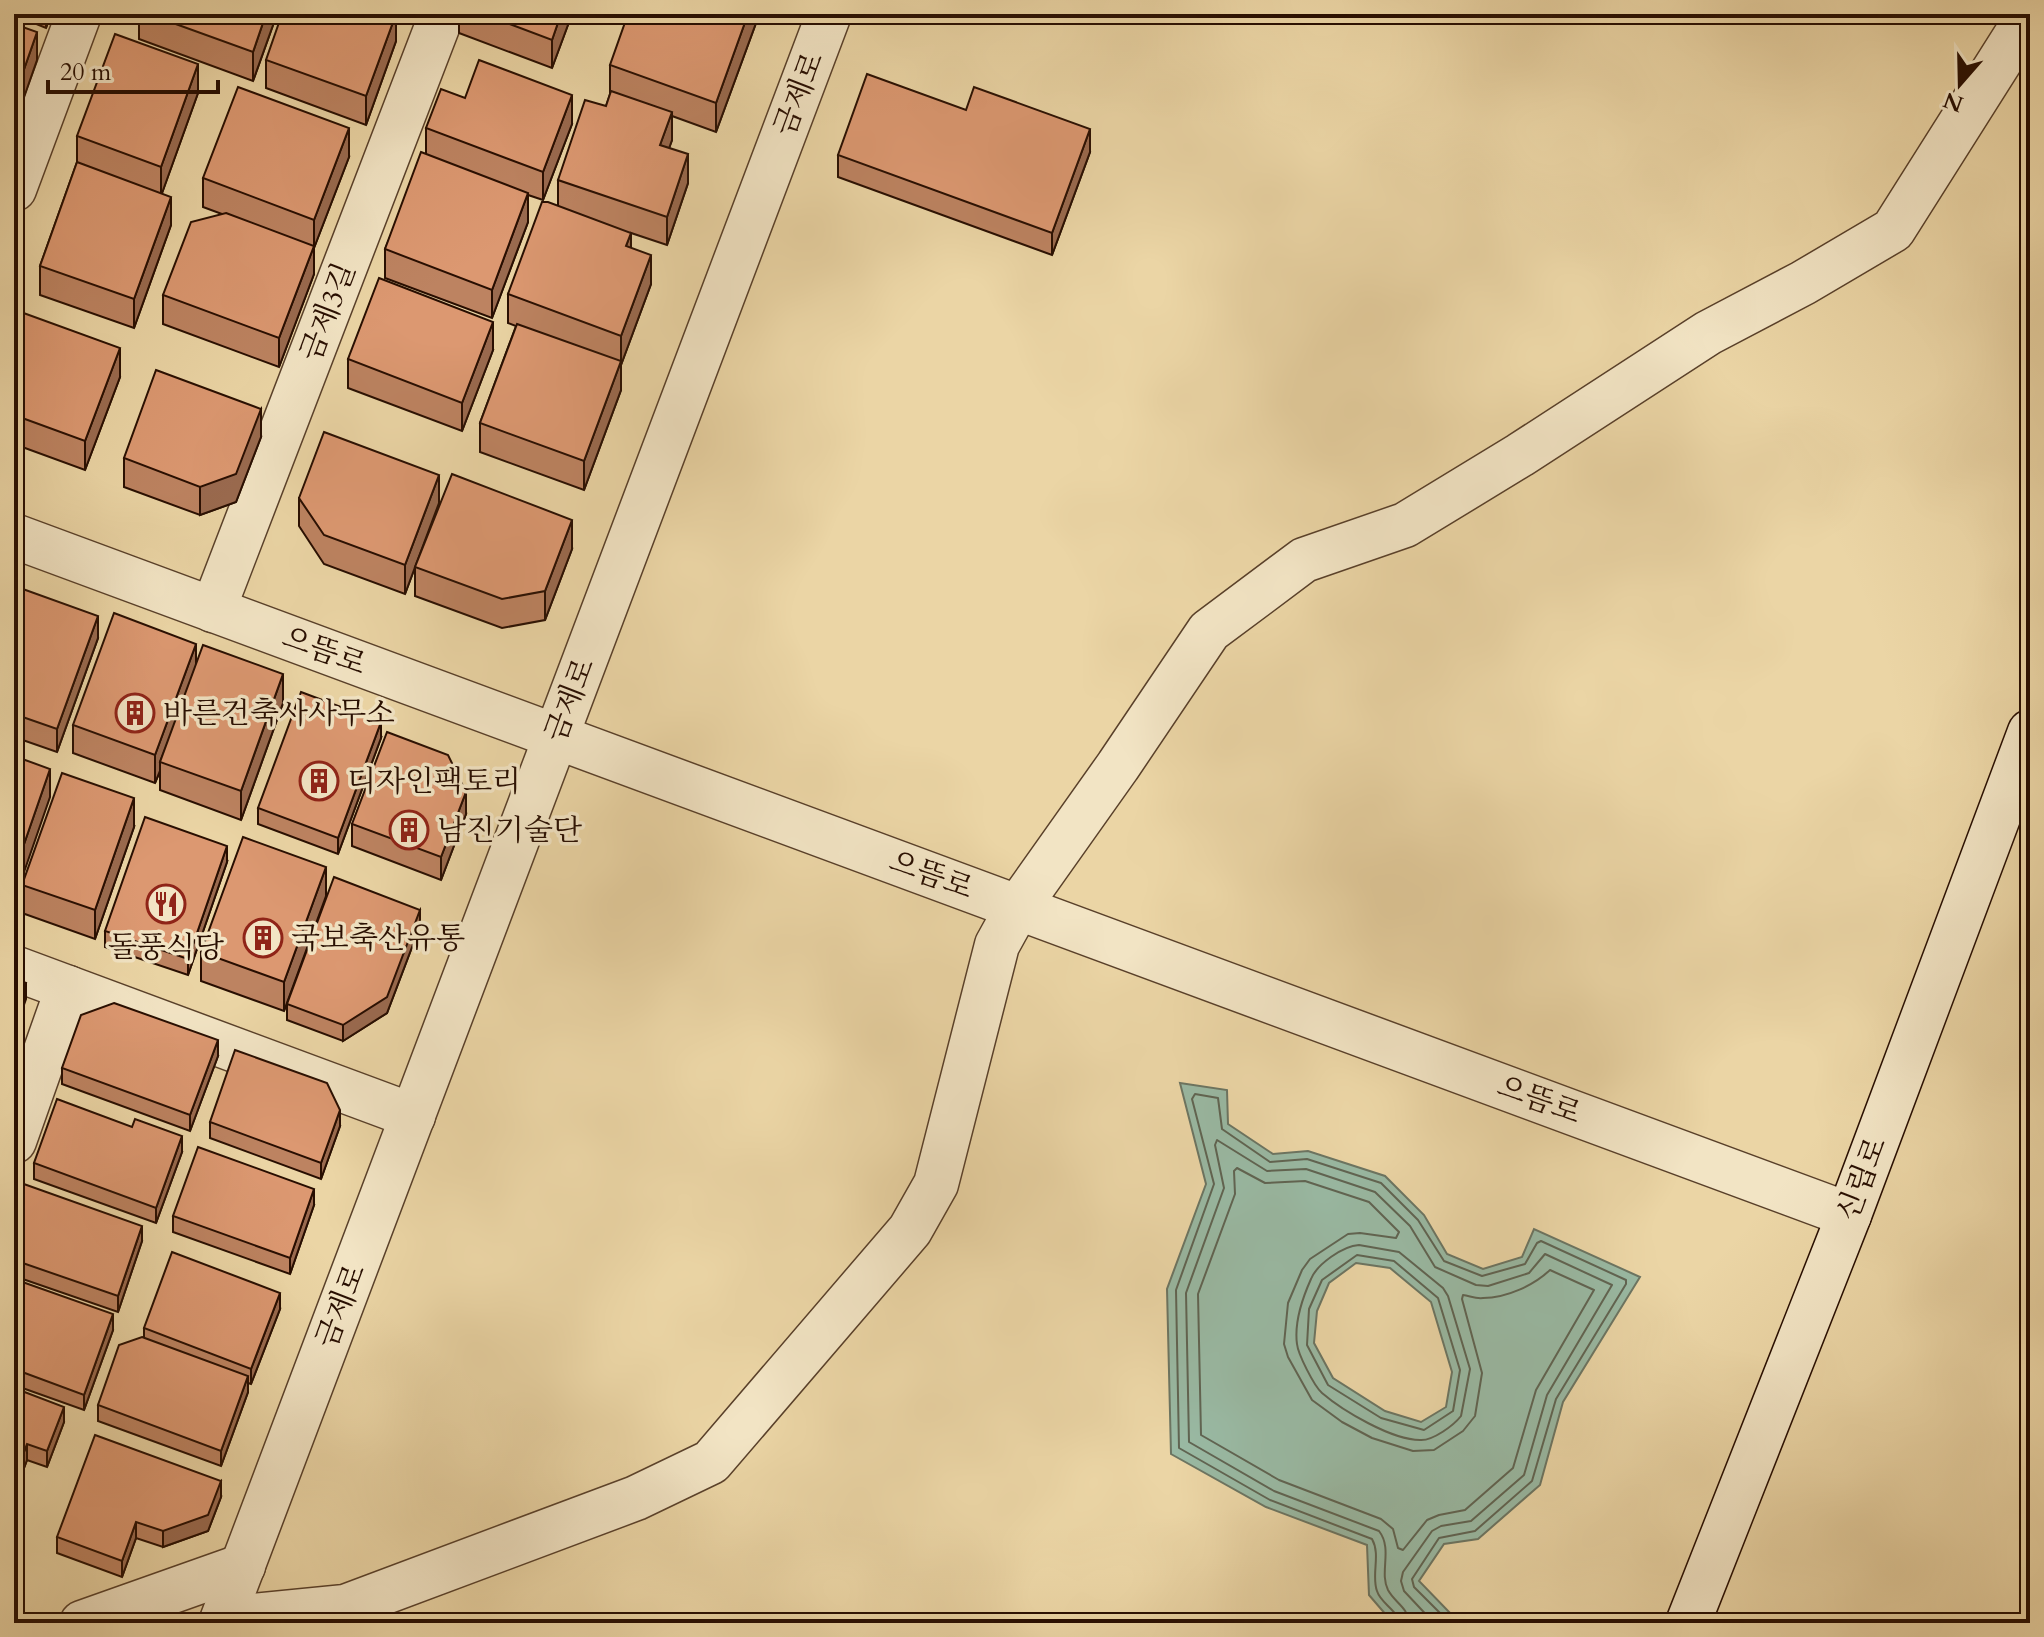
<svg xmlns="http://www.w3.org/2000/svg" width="2044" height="1637" viewBox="0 0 2044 1637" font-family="Cardo,'Noto Serif KR',serif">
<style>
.water{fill:#99b9a3;stroke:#6c7562;stroke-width:2;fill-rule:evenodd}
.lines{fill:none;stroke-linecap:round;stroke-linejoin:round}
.shore{stroke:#606452;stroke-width:2}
.street-casing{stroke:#59402a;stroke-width:47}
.secondary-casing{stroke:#280e01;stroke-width:47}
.street{stroke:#f2e4c4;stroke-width:44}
.secondary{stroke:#f2e4c4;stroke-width:44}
.wall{fill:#bd8361;stroke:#280e01;stroke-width:2}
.shaded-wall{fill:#9a6a4f;stroke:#280e01;stroke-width:2}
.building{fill:#dc9871;stroke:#280e01;stroke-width:2}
.labels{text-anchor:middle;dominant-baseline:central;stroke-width:7;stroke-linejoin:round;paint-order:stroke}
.street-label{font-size:30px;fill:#280e01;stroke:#f2e4c4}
.poi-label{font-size:30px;fill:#280e01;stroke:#f2e4c4;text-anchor:start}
</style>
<rect width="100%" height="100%" fill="#ebd5a5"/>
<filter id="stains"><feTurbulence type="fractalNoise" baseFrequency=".0025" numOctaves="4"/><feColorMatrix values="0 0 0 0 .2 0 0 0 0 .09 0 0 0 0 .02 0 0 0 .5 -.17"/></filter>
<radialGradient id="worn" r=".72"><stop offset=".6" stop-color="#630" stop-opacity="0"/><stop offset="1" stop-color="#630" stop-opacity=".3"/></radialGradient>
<path class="water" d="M 1180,1083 L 1227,1090 L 1228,1124 L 1273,1154 L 1308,1151 L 1385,1176 L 1424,1215 L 1447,1254 L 1483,1269 L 1522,1257 L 1534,1229 L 1640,1277 L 1563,1402 L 1540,1485 L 1478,1539 L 1444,1544 L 1419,1581 L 1450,1613 L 1572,1614 L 1569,1623 L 1393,1623 L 1369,1595 L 1367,1545 L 1266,1507 L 1171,1454 L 1167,1289 L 1206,1184 ZM 1356,1263 L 1390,1268 L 1431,1302 L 1452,1372 L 1446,1407 L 1421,1422 L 1385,1411 L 1333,1378 L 1314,1343 L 1317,1311 L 1329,1283 Z"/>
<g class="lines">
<g class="shore">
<path d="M 1237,1168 L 1265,1183 L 1305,1181 L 1369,1202 L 1399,1232 L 1396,1238 L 1360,1233 L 1348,1234 L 1310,1259 L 1302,1270 L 1288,1303 L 1284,1344 L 1288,1357 L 1312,1400 L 1342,1422 L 1372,1438 L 1413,1451 L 1434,1450 L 1463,1431 L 1475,1416 L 1482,1373 L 1462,1299 L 1463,1295 C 1470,1296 1476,1299 1483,1298 C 1507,1298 1534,1285 1550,1270 L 1594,1290 L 1536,1390 L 1513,1468 L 1465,1510 L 1439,1515 L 1427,1520 L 1403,1550 L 1398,1548 L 1393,1529 L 1381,1519 L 1279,1480 L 1201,1435 L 1198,1294 L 1235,1194 L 1234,1171 Z"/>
<path d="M 1359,1245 L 1399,1252 L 1443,1288 L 1448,1296 L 1470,1369 L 1461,1416 C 1454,1425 1433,1441 1420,1440 C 1392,1440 1343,1411 1322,1393 C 1314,1386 1298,1354 1297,1344 C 1294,1322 1302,1299 1311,1279 C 1317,1264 1343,1246 1359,1245 Z"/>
<path d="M 1357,1255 L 1394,1261 L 1438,1298 L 1460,1370 L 1453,1411 L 1424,1430 L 1381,1418 L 1328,1385 L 1307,1345 L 1309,1309 L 1322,1280 Z"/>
<path d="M 1399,1623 C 1397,1609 1381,1604 1377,1591 C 1371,1575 1381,1555 1372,1539 L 1270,1500 L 1179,1448 L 1176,1290 L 1214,1184 L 1192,1099 L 1195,1094 L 1218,1098 L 1222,1129 L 1270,1162 L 1307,1159 L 1381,1183 L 1418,1220 L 1444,1261 L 1482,1276 L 1525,1264 L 1537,1243 L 1541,1241 L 1626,1280 L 1626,1284 L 1556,1399 L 1532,1481 L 1475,1531 L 1439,1538 L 1412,1579 L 1414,1587 L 1448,1621 L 1562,1623"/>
<path d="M 1409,1623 C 1408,1607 1395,1603 1388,1590 C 1379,1572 1393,1549 1379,1531 L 1274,1491 L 1189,1442 L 1186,1293 L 1224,1188 L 1215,1145 L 1217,1140 L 1267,1171 L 1306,1169 L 1375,1192 L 1410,1226 L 1435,1267 L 1476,1285 L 1488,1286 L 1529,1273 L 1545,1254 L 1612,1285 L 1547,1395 L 1524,1475 L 1471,1521 L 1441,1526 L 1432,1531 L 1403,1572 L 1401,1581 L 1404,1591 L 1434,1623"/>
</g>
<defs>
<g id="street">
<path d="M 14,189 L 79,14"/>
<path d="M 14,536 L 1849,1215"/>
<path d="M 213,610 L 442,14"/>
<path d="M 14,968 L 413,1116"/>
<path d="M 14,1141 L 68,988"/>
<path d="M 223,1619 L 345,1607 L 636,1498 L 711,1462 L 910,1230 L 936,1184 L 997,945 L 1018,907 L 1118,766 L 1209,631 L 1304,560 L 1405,525 L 1520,455 L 1708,333 L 1803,283 L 1893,230 L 2022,26 L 2018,14"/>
<path d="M 82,1623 L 243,1566"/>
<path d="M 221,1623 L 829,14"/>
</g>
<path id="secondary" d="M 1688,1623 L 1849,1215 L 2030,732"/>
</defs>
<use href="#street" class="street-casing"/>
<use href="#secondary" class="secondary-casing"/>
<use href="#street" class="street"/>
<use href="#secondary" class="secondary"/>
</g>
<g class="wall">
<path d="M 14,14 L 51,14 L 46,28 L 14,15 Z"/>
<path d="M 139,14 L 277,14 L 253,81 L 139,39 Z"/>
<path d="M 396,14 L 396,41 L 366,125 L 266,88 L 266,60 Z"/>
<path d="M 459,14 L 572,14 L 552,68 L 459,33 Z"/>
<path d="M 756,14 L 756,23 L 716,132 L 672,116 L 672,140 L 669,148 L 688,183 L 667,245 L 631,233 L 631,248 L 651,284 L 621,365 L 621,390 L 584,490 L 480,452 L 480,423 L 516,326 L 508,323 L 508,294 L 558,205 L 558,180 L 606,106 L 610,94 L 610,65 Z"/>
<path d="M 198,93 L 162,193 L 171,225 L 134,328 L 40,295 L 40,266 L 77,162 L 77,136 Z"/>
<path d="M 465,98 L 572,124 L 543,200 L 528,195 L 528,222 L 492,318 L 385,278 L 385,249 L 426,154 L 426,128 Z"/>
<path d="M 966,110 L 1090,152 L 1052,255 L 838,177 L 838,155 Z"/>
<path d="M 349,157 L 314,248 L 314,274 L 279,367 L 163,324 L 163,295 L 222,214 L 203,207 L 203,178 Z"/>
<path d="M 14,323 L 120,377 L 85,470 L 14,444 Z"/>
<path d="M 493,350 L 462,431 L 348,388 L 348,359 Z"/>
<path d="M 261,437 L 236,502 L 200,515 L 124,487 L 124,458 Z"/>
<path d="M 299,498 L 439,503 L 405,594 L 324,564 L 299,526 Z"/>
<path d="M 572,549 L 545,620 L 502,628 L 415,596 L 415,567 Z"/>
<path d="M 14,605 L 98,638 L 57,752 L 14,737 Z"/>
<path d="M 196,663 L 283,703 L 241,820 L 160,790 L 160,771 L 155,783 L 73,753 L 73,725 Z"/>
<path d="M 381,738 L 338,854 L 258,824 L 258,808 Z"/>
<path d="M 466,814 L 441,880 L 352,846 L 352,824 Z"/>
<path d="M 134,827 L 95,939 L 22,913 L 22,885 Z"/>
<path d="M 227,862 L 188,975 L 105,947 L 105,931 Z"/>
<path d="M 326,896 L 284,1011 L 201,981 L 201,952 Z"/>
<path d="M 420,926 L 387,1013 L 343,1041 L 287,1020 L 287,1004 Z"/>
<path d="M 218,1056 L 190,1131 L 62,1084 L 62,1068 Z"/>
<path d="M 210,1122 L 340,1126 L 321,1179 L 210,1138 Z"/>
<path d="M 182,1152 L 156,1223 L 34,1179 L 34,1163 Z"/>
<path d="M 14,1203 L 142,1241 L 118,1312 L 14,1276 Z"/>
<path d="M 314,1205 L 290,1274 L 173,1232 L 173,1216 Z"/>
<path d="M 14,1279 L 113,1330 L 84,1410 L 14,1385 Z"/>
<path d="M 280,1309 L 251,1384 L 248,1383 L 248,1392 L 221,1466 L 98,1421 L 98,1405 L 144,1338 L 144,1328 Z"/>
<path d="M 14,1388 L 64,1422 L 47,1467 L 27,1460 L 18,1484 L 14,1482 Z"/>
<path d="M 221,1497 L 208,1531 L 163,1547 L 136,1538 L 122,1577 L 57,1553 L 57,1537 Z"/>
</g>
<g class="shaded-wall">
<path d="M 46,14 L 51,14 L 46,28 Z"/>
<path d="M 266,14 L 277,14 L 253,81 L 253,52 Z"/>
<path d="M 396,14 L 396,41 L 366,125 L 366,96 Z"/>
<path d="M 561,14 L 572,14 L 552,68 L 552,40 Z"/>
<path d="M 748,14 L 756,14 L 756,23 L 716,132 L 716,103 Z"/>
<path d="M 37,32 L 37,60 L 14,126 L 14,98 Z"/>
<path d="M 198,64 L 198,93 L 161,196 L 161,167 Z"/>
<path d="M 572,95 L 572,124 L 543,200 L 543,172 Z"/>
<path d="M 672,112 L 672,140 L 660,174 L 660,145 Z"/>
<path d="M 349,128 L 349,157 L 314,248 L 314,220 Z"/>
<path d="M 1090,129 L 1090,152 L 1052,255 L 1052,233 Z"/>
<path d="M 688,154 L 688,183 L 667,245 L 667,217 Z"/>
<path d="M 528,193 L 528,222 L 492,318 L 492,290 Z"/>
<path d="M 171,197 L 171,225 L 134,328 L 134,299 Z"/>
<path d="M 631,233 L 631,261 L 626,246 Z"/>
<path d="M 314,246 L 314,274 L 279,367 L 279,338 Z"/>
<path d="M 651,255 L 651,284 L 621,365 L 621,336 Z"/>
<path d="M 493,322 L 493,350 L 462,431 L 462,403 Z"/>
<path d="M 120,348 L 120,377 L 85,470 L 85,441 Z"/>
<path d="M 621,361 L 621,390 L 584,490 L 584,461 Z"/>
<path d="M 261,409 L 261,437 L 236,502 L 200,515 L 200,487 Z"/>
<path d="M 439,475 L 439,503 L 405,594 L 405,565 Z"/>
<path d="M 572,520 L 572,549 L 545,620 L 545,591 Z"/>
<path d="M 98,616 L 98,638 L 57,752 L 57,729 Z"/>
<path d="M 196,644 L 196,672 L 160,762 L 160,771 L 155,783 L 155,755 Z"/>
<path d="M 283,674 L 283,703 L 241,820 L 241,791 Z"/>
<path d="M 381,722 L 381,738 L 338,854 L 338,838 Z"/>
<path d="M 50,769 L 50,797 L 14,901 L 14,873 Z"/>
<path d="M 466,792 L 466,814 L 441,880 L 441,857 Z"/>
<path d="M 134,798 L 134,827 L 95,939 L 95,910 Z"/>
<path d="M 227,846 L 227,862 L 188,975 L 188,959 Z"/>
<path d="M 326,867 L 326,896 L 284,1011 L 284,982 Z"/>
<path d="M 420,910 L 420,926 L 387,1013 L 343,1041 L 343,1025 Z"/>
<path d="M 26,983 L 26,999 L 14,1033 L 14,1017 Z"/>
<path d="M 218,1040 L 218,1056 L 190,1131 L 190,1115 Z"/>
<path d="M 340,1110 L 340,1126 L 321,1179 L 321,1163 Z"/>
<path d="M 182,1136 L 182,1152 L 156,1223 L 156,1208 Z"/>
<path d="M 314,1189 L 314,1205 L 290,1274 L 290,1258 Z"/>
<path d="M 142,1226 L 142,1241 L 118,1312 L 118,1296 Z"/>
<path d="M 280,1293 L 280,1309 L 251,1384 L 251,1369 Z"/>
<path d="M 113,1314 L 113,1330 L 84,1410 L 84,1395 Z"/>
<path d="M 248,1376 L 248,1392 L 221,1466 L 221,1451 Z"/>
<path d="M 64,1407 L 64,1422 L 47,1467 L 47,1451 Z"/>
<path d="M 27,1444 L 27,1460 L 18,1484 L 18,1468 Z"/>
<path d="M 221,1481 L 221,1497 L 208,1531 L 163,1547 L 163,1531 Z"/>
<path d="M 136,1522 L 136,1538 L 122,1577 L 122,1561 Z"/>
</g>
<g class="building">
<path d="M 148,14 L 266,14 L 253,52 Z"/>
<path d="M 282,14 L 396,14 L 366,96 L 266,60 Z"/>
<path d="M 483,14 L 561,14 L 552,40 Z"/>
<path d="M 628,14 L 748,14 L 716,103 L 610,65 Z"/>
<path d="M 14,24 L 37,32 L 14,98 Z"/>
<path d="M 115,34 L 198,64 L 161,167 L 77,136 Z"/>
<path d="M 479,60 L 572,95 L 543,172 L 426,128 L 441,89 L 465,98 Z"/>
<path d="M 867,74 L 966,110 L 974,87 L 1090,129 L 1052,233 L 838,155 Z"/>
<path d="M 238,87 L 349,128 L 314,220 L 203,178 Z"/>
<path d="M 611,91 L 672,112 L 660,145 L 688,154 L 667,217 L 558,180 L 585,100 L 606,106 Z"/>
<path d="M 421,152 L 528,193 L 492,290 L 385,249 Z"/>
<path d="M 77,162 L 171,197 L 134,299 L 40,266 Z"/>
<path d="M 542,202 L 548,202 L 631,233 L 626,246 L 651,255 L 621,336 L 508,294 Z"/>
<path d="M 226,213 L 314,246 L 279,338 L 163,295 L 191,222 Z"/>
<path d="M 379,278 L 493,322 L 462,403 L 348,359 Z"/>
<path d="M 18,311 L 120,348 L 85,441 L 14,415 L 14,323 Z"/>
<path d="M 517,324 L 621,361 L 584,461 L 480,423 Z"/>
<path d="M 156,370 L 261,409 L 236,474 L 200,487 L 124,458 Z"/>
<path d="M 324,432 L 439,475 L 405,565 L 324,535 L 299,498 Z"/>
<path d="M 452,474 L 572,520 L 545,591 L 502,599 L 415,567 Z"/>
<path d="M 20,588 L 98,616 L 57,729 L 14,714 L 14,605 Z"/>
<path d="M 114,613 L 196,644 L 155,755 L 73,725 Z"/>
<path d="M 203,645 L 283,674 L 241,791 L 160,762 Z"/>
<path d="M 301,692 L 381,722 L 338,838 L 258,808 Z"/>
<path d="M 387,732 L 448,755 L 466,792 L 441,857 L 352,824 Z"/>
<path d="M 14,756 L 50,769 L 14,873 Z"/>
<path d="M 62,773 L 134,798 L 95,910 L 22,885 Z"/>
<path d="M 145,817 L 227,846 L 188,959 L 105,931 Z"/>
<path d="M 243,837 L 326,867 L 284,982 L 201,952 Z"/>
<path d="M 334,877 L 420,910 L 387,997 L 343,1025 L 287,1004 Z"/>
<path d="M 14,979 L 26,983 L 14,1017 Z"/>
<path d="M 114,1003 L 218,1040 L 190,1115 L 62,1068 L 81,1015 Z"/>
<path d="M 235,1050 L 327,1083 L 340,1110 L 321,1163 L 210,1122 Z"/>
<path d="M 57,1099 L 132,1127 L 135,1119 L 182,1136 L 156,1208 L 34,1163 Z"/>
<path d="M 198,1147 L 314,1189 L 290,1258 L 173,1216 Z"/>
<path d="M 21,1183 L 142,1226 L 118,1296 L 14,1260 L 14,1203 Z"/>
<path d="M 172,1252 L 280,1293 L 251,1369 L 144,1328 Z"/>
<path d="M 14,1279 L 113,1314 L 84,1395 L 14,1369 Z"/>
<path d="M 142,1337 L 248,1376 L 221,1451 L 98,1405 L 119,1345 Z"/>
<path d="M 14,1388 L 64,1407 L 47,1451 L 27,1444 L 18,1468 L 14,1466 Z"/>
<path d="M 95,1435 L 221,1481 L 208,1515 L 163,1531 L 136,1522 L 122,1561 L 57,1537 Z"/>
</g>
<defs>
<symbol id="building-ring" viewBox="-11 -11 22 22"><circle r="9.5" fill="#f2e4c4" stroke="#8f2418" stroke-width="1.5"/><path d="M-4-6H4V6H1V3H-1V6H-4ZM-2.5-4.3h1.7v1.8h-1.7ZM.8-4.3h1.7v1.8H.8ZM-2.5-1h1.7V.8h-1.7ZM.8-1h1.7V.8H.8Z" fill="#8f2418"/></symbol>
<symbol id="restaurant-ring" viewBox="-11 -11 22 22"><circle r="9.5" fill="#f2e4c4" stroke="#8f2418" stroke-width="1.5"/><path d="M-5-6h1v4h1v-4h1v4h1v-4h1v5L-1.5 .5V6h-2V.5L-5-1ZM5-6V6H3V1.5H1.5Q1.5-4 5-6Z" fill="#8f2418"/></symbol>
</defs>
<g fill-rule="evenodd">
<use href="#building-ring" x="113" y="691" width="44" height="44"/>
<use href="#building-ring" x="297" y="759" width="44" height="44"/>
<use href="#building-ring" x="387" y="808" width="44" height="44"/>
<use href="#restaurant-ring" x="144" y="882" width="44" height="44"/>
<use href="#building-ring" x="241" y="916" width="44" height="44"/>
</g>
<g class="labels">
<g class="street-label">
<text transform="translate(799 94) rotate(-69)">금제로</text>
<text transform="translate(328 312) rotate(-69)">금제3길</text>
<text transform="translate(324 651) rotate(20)">으뜸로</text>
<text transform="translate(570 700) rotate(-69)">금제로</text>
<text transform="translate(931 875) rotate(20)">으뜸로</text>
<text transform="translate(1539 1100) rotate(20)">으뜸로</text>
<text transform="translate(1862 1179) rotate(-69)">신립로</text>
<text transform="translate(341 1306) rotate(-69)">금제로</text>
</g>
<g class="poi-label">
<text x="163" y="713">바른건축사사무소</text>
<text x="347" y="781">디자인팩토리</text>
<text x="437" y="830">남진기술단</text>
<text x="291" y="938">국보축산유통</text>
<text x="166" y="947" text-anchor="middle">돌풍식당</text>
</g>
</g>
<rect width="2044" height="1637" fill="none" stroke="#ebd5a5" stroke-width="48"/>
<rect x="16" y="16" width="2012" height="1605" fill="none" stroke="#280e01" stroke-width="4"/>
<rect x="24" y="24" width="1996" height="1589" fill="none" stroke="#280e01" stroke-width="2"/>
<g transform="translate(1960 84) rotate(200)" stroke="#f2e4c4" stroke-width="6" paint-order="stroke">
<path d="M0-6L14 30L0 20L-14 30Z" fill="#280e01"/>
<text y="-12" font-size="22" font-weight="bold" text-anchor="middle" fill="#280e01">N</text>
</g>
<path d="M48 80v12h170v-12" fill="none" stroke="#280e01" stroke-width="4"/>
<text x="60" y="80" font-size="24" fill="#280e01" stroke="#f2e4c4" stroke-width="6" paint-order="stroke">20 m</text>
<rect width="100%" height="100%" filter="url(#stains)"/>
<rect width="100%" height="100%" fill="url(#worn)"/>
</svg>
